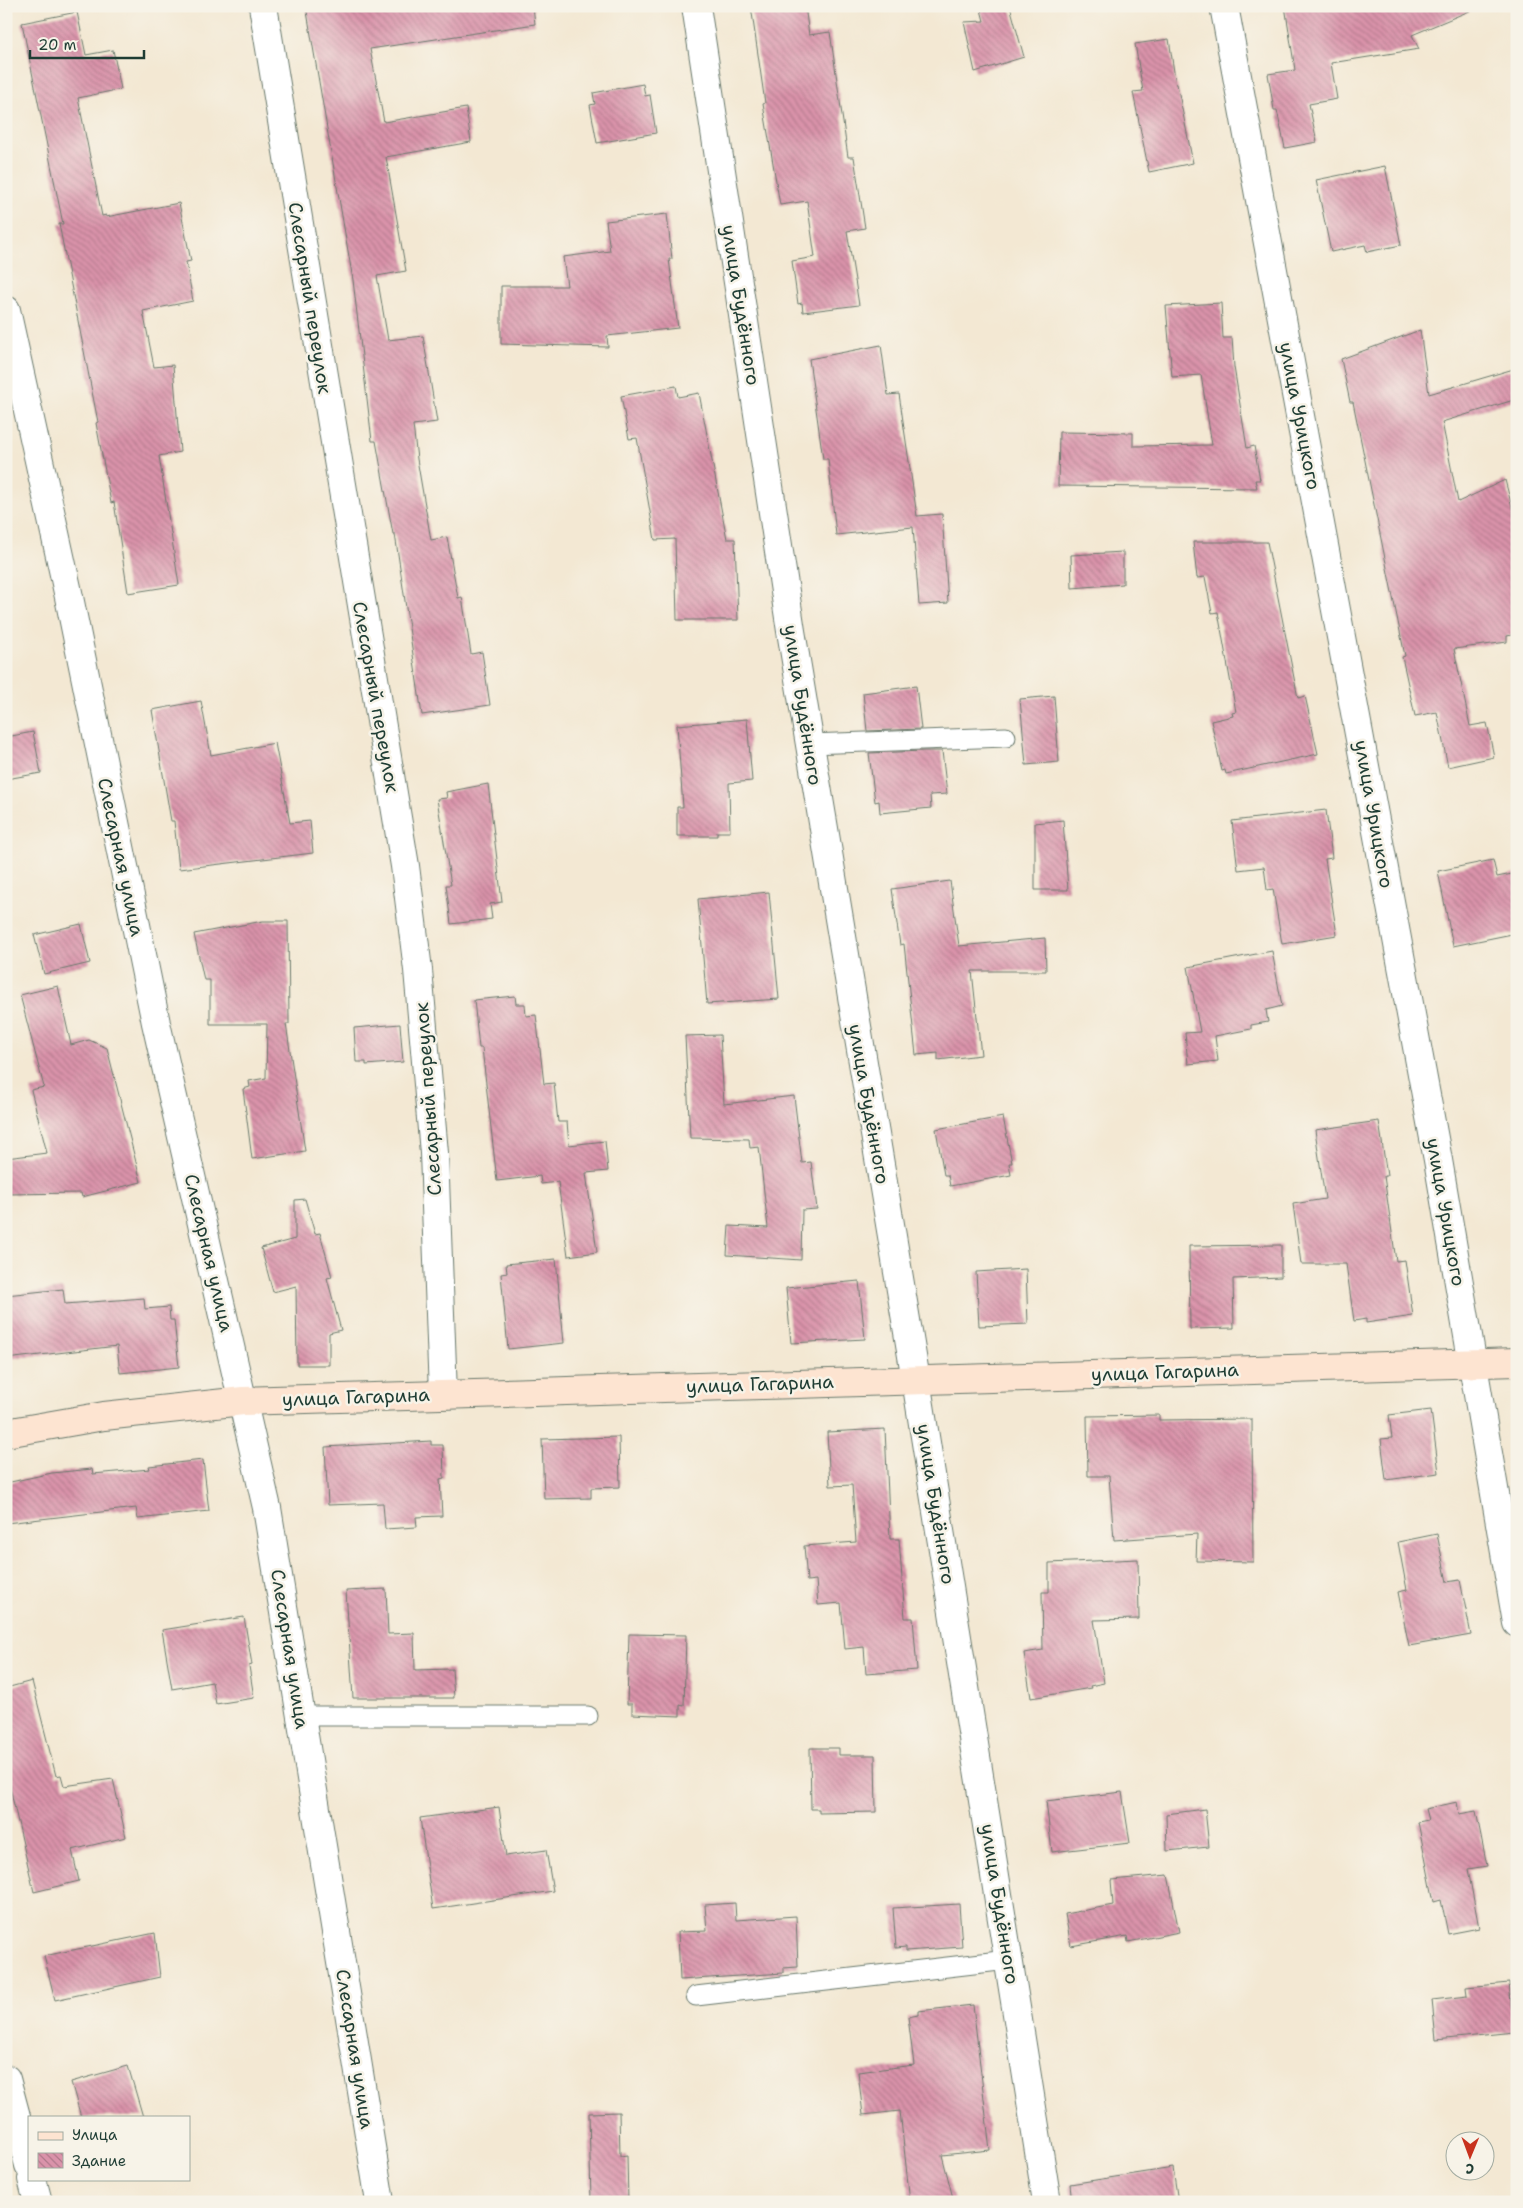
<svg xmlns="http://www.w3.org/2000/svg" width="1523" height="2208" viewBox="0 0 1523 2208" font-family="'Shantell Sans',sans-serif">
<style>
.building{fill:url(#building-back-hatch)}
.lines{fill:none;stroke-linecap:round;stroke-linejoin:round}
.service-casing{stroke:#69796c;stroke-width:21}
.minor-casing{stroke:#69796c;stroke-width:30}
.secondary-casing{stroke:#69796c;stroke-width:30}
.service{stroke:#fff;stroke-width:19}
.minor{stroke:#fff;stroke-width:28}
.secondary{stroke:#fde4d1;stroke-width:28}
.labels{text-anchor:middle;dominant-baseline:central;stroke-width:5;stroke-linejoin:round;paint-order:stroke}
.street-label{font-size:19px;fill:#1f3d34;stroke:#f7f3e8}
</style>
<defs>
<pattern id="building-back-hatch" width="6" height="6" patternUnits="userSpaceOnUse" patternTransform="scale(1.25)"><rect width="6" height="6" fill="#da93aa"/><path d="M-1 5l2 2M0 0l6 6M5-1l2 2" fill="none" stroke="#b0798b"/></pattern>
</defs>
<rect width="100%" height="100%" fill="#f7f3e8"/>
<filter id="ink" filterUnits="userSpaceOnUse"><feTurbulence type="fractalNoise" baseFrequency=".02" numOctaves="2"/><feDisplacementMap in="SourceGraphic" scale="10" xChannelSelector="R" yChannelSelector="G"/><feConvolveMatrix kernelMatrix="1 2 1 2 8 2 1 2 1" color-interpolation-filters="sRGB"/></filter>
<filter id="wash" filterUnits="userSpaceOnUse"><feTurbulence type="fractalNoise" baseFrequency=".0096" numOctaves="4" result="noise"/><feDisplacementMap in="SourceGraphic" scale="20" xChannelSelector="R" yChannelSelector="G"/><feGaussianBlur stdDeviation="1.12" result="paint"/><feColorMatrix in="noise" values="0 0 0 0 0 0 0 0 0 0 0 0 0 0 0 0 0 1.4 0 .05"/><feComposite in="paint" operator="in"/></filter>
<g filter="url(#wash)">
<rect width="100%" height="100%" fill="#f3e8d3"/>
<g id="blocks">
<g class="building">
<path d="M 306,6 L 362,6 L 363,13 L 406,6 L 533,6 L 535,24 L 370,49 L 384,122 L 466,108 L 471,142 L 386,157 L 406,271 L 377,276 L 388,340 L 423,336 L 437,422 L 413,425 L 417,459 L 431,540 L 447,537 L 458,598 L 462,597 L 471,654 L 482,652 L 490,705 L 422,715 L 395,534 L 393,534 L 376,441 L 372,441 L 353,280 Z"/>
<path d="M 751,6 L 805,6 L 809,35 L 830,32 L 848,157 L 854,157 L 865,228 L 847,231 L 859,305 L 803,312 L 802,303 L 798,304 L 792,261 L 815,257 L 807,201 L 780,205 L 763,104 L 765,103 Z"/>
<path d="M 980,6 L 1010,6 L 1024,57 L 975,72 L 964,22 L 984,21 Z"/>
<path d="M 1285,6 L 1479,6 L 1479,7 L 1412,35 L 1419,49 L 1331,63 L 1337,99 L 1309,104 L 1317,142 L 1285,148 L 1277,110 L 1274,110 L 1268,74 L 1295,70 Z"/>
<path d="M 77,12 L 86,55 L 113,50 L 121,89 L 78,98 L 102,216 L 106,215 L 106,217 L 179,203 L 191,261 L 186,262 L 193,301 L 143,311 L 154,367 L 173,365 L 180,452 L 159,456 L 179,585 L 128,593 L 114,502 L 111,503 L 96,423 L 98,422 L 59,224 L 63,224 L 22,23 Z"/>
<path d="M 1169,39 L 1176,85 L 1177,84 L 1193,163 L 1149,172 L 1133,92 L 1143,91 L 1135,44 Z"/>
<path d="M 643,84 L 645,96 L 650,95 L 656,133 L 597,143 L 590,105 L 595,104 L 593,93 Z"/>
<path d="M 1385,166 L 1401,245 L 1367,252 L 1365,245 L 1331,252 L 1316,180 Z"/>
<path d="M 667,214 L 672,259 L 669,259 L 678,328 L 607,336 L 608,347 L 501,344 L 501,286 L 567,286 L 563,257 L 610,251 L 606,221 Z"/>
<path d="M 1221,303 L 1223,338 L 1232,338 L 1234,367 L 1247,448 L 1254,446 L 1260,480 L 1255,480 L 1257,488 L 1058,486 L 1059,432 L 1133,433 L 1133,446 L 1212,445 L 1201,375 L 1172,377 L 1166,306 Z"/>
<path d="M 1420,330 L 1429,394 L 1517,368 L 1517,399 L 1442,422 L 1458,502 L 1505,480 L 1517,526 L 1517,634 L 1507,636 L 1507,642 L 1454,649 L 1470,726 L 1487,723 L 1494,757 L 1448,767 L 1437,712 L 1415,716 L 1402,657 L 1405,656 L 1353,402 L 1350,402 L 1341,359 Z"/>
<path d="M 881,345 L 888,395 L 899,394 L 917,516 L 942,514 L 948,603 L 919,605 L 913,527 L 836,535 L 828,459 L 823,459 L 809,359 Z"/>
<path d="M 676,386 L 678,397 L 699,393 L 727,539 L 735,539 L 738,620 L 677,620 L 675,539 L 655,540 L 637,438 L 629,439 L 621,396 Z"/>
<path d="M 1193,542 L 1267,542 L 1298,698 L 1305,696 L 1318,754 L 1226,774 L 1225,770 L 1222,771 L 1211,721 L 1233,716 L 1232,713 L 1236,712 L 1218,612 L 1212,613 L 1205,577 L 1197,578 Z"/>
<path d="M 1123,552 L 1123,584 L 1072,588 L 1071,555 Z"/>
<path d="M 916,686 L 921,729 L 867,731 L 863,693 Z"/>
<path d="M 1054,696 L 1059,762 L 1026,765 L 1020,699 Z"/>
<path d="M 201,701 L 211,755 L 275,743 L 290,823 L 310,821 L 313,853 L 179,869 L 174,821 L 171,821 L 152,710 Z"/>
<path d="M 747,719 L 752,781 L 729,783 L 730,832 L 717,832 L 717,836 L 677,836 L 677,807 L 683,807 L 677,725 Z"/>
<path d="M 33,732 L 41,773 L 6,779 L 6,737 Z"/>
<path d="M 924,751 L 942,751 L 947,794 L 930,795 L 931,808 L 880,813 L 879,801 L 875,802 L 869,753 Z"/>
<path d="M 488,784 L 502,902 L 490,904 L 492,919 L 451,924 L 446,885 L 451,885 L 437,799 L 447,798 L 446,792 Z"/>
<path d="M 1326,810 L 1332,858 L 1325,859 L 1337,935 L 1282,944 L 1273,889 L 1267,890 L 1264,867 L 1238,870 L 1232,821 Z"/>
<path d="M 1063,820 L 1068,890 L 1035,890 L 1035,823 Z"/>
<path d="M 1493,860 L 1497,877 L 1517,873 L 1517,933 L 1453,946 L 1438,871 Z"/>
<path d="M 950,881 L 959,946 L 1045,938 L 1046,971 L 972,971 L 981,1055 L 938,1060 L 938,1053 L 916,1055 L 904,944 L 900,945 L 892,889 Z"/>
<path d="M 769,892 L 779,999 L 707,1004 L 698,899 Z"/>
<path d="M 263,921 L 288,921 L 289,1024 L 286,1024 L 305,1151 L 252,1159 L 243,1089 L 250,1087 L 249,1081 L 266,1078 L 267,1024 L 210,1024 L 210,980 L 204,980 L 194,934 Z"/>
<path d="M 81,924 L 90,963 L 44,974 L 34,935 Z"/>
<path d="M 1272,951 L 1282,1006 L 1266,1010 L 1268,1022 L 1251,1025 L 1251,1029 L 1215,1036 L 1218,1061 L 1188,1064 L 1185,1033 L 1200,1032 L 1188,967 Z"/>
<path d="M 58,986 L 71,1045 L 89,1040 L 107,1048 L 141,1182 L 82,1197 L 81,1193 L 6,1194 L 6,1158 L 47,1153 L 31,1090 L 44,1087 L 20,995 Z"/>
<path d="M 515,996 L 516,1004 L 525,1004 L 526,1016 L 536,1015 L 544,1084 L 554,1083 L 558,1122 L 567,1122 L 569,1145 L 605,1141 L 608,1171 L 586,1173 L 597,1252 L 568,1256 L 558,1182 L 541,1184 L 540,1176 L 497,1181 L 482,1048 L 479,1048 L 474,1000 Z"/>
<path d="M 400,1024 L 403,1062 L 366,1065 L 366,1062 L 356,1062 L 354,1028 Z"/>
<path d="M 720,1035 L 724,1104 L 794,1096 L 802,1163 L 811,1162 L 817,1209 L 802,1210 L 801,1260 L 727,1255 L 729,1226 L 768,1228 L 759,1147 L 750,1148 L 749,1139 L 690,1138 L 685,1036 Z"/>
<path d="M 1003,1117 L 1012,1163 L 1009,1163 L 1011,1175 L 950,1186 L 948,1175 L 944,1175 L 936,1129 Z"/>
<path d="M 1379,1121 L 1387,1176 L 1384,1176 L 1396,1261 L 1405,1260 L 1413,1316 L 1366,1323 L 1366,1319 L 1354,1321 L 1346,1264 L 1301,1264 L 1293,1204 L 1325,1199 L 1315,1130 Z"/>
<path d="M 305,1199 L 315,1234 L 320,1233 L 332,1277 L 327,1278 L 341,1330 L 329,1333 L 329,1365 L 297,1365 L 296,1286 L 273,1292 L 261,1248 L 295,1239 L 295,1200 Z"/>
<path d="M 1281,1245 L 1281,1277 L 1233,1279 L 1234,1328 L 1190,1329 L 1189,1246 Z"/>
<path d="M 556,1259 L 564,1343 L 508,1349 L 501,1274 L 507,1273 L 506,1264 Z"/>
<path d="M 1026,1269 L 1028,1324 L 979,1326 L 976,1272 Z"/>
<path d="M 859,1281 L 865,1339 L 791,1343 L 786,1288 Z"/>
<path d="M 63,1289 L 65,1304 L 144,1298 L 145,1309 L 169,1307 L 170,1320 L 174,1320 L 179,1367 L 120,1373 L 117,1346 L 6,1359 L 6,1295 Z"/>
<path d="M 1431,1410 L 1439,1473 L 1386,1480 L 1381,1439 L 1392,1438 L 1389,1415 Z"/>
<path d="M 1159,1415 L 1159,1420 L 1252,1419 L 1253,1562 L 1196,1561 L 1197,1534 L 1114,1540 L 1109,1476 L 1088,1476 L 1087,1416 Z"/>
<path d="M 885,1429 L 890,1539 L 899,1539 L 905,1618 L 913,1618 L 917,1670 L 866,1674 L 864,1647 L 845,1649 L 841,1603 L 818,1605 L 816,1580 L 807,1581 L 804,1546 L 856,1542 L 852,1485 L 830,1486 L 827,1432 Z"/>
<path d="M 619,1437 L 620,1487 L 591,1488 L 591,1498 L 544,1499 L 542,1439 Z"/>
<path d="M 431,1441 L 431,1445 L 443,1445 L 444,1478 L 440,1479 L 442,1516 L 416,1517 L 417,1527 L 385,1529 L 383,1503 L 328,1505 L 325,1447 Z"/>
<path d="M 203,1460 L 209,1511 L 138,1519 L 136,1508 L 6,1523 L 6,1483 L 52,1473 L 92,1469 L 93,1474 L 150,1469 L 149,1466 Z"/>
<path d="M 1437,1534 L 1447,1582 L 1460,1580 L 1471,1635 L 1409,1646 L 1398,1592 L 1407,1590 L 1398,1542 Z"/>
<path d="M 1138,1559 L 1139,1619 L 1094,1620 L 1104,1683 L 1090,1686 L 1091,1688 L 1031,1698 L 1024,1653 L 1043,1650 L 1042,1592 L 1049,1592 L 1049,1563 Z"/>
<path d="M 386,1589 L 388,1634 L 414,1633 L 415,1670 L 452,1669 L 454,1698 L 353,1698 L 346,1591 Z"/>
<path d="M 244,1617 L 252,1665 L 249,1666 L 254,1698 L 216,1704 L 212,1682 L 172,1689 L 162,1630 Z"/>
<path d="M 629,1634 L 686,1635 L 684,1706 L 680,1705 L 680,1716 L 632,1714 L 632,1704 L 627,1704 Z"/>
<path d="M 32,1681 L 56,1776 L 61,1775 L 64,1786 L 113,1779 L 126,1837 L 72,1850 L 79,1881 L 34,1892 L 6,1770 L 6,1688 Z"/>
<path d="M 810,1748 L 839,1748 L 839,1755 L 875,1755 L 876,1812 L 819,1813 L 819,1809 L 811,1809 Z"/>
<path d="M 1122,1792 L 1130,1843 L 1052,1852 L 1046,1801 Z"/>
<path d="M 1457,1802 L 1459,1814 L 1476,1811 L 1487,1866 L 1468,1869 L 1479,1928 L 1448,1934 L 1441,1900 L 1434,1902 L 1418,1822 L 1428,1820 L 1425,1809 Z"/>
<path d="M 499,1807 L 506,1856 L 546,1850 L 553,1891 L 433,1909 L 420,1818 Z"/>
<path d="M 1205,1809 L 1209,1847 L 1167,1851 L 1166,1814 Z"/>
<path d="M 1168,1875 L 1179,1932 L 1128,1942 L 1127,1936 L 1071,1946 L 1065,1914 L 1113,1905 L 1111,1880 Z"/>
<path d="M 735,1903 L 736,1920 L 796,1916 L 798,1967 L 783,1968 L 783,1973 L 680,1980 L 678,1932 L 707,1931 L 705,1905 Z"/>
<path d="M 959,1904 L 962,1947 L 906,1951 L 906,1947 L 896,1948 L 893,1908 Z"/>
<path d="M 155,1933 L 160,1977 L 55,2000 L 44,1956 Z"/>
<path d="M 1509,1983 L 1514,2032 L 1436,2040 L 1432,2000 L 1467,1996 L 1466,1987 Z"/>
<path d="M 973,2005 L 990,2150 L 942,2155 L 954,2202 L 910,2202 L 900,2111 L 863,2115 L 858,2072 L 914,2065 L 908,2017 L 918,2015 L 918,2011 Z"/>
<path d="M 128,2066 L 143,2117 L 81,2117 L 71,2082 Z"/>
<path d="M 619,2112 L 620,2156 L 627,2155 L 628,2202 L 591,2202 L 589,2113 Z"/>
<path d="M 1173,2168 L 1178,2202 L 1072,2202 L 1070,2184 Z"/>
</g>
</g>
</g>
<g filter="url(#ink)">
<use href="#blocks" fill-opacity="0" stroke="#69796c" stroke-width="1"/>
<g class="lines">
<defs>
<g id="service">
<path d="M 809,744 L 1006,737"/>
<path d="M 300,1716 L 588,1716"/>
<path d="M 696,1996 L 1008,1960"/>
</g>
<g id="minor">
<path d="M 263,6 L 405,866 L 418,970 L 434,1153 L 443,1394"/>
<path d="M 696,6 L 791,631 L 916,1380 L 1047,2202"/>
<path d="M 1224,6 L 1438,1160 L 1517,1623"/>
<path d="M 6,310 L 69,597 L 156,1023 L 267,1508 L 380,2202"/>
<path d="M 6,2079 L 29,2165"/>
<path d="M 32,2179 L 38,2202"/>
</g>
<path id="secondary" d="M 6,1433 L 104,1416 L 243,1401 L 1517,1362"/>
</defs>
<use href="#service" class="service-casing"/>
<use href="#minor" class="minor-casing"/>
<use href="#secondary" class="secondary-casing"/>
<use href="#service" class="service"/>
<use href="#minor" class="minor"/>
<use href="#secondary" class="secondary"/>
</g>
</g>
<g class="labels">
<g class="street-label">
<text transform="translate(310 298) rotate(81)">Слесарный переулок</text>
<text transform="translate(741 305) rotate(81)">улица Будённого</text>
<text transform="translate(1300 416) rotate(79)">улица Урицкого</text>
<text transform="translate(376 697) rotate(80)">Слесарный переулок</text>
<text transform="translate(803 705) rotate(81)">улица Будённого</text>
<text transform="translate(1374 814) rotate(80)">улица Урицкого</text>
<text transform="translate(121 857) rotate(78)">Слесарная улица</text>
<text transform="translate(428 1099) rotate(-94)">Слесарный переулок</text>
<text transform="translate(869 1104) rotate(80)">улица Будённого</text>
<text transform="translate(1446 1212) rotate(80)">улица Урицкого</text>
<text transform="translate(209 1253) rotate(77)">Слесарная улица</text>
<text transform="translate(1165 1372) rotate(-2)">улица Гагарина</text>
<text transform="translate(760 1384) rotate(-2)">улица Гагарина</text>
<text transform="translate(356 1397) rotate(-2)">улица Гагарина</text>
<text transform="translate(936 1504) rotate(81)">улица Будённого</text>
<text transform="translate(290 1649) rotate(81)">Слесарная улица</text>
<text transform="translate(1000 1904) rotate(81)">улица Будённого</text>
<text transform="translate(355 2049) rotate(81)">Слесарная улица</text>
</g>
</g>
<rect width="1523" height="2208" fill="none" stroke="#f7f3e8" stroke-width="25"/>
<rect x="28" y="2116" width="162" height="65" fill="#f7f3e8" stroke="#a1aaa0"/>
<rect x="38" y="2132" width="25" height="8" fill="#fde4d1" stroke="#a1aaa0"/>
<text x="72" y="2140" font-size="15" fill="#1f3d34">Улица</text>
<rect x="38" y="2153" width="25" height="15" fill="url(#building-back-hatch)" stroke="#a1aaa0"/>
<text x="72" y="2166" font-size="15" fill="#1f3d34">Здание</text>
<g transform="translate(1470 2156) rotate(181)"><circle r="24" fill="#f7f3e8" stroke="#a1aaa0"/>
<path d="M0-4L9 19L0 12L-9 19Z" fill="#c8321e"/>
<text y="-8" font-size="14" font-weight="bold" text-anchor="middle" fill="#1f3d34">С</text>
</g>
<path d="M30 50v8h114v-8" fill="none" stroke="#1f3d34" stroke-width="2.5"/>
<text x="38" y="50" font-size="15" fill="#1f3d34" stroke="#f7f3e8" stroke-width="4" paint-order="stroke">20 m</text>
</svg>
